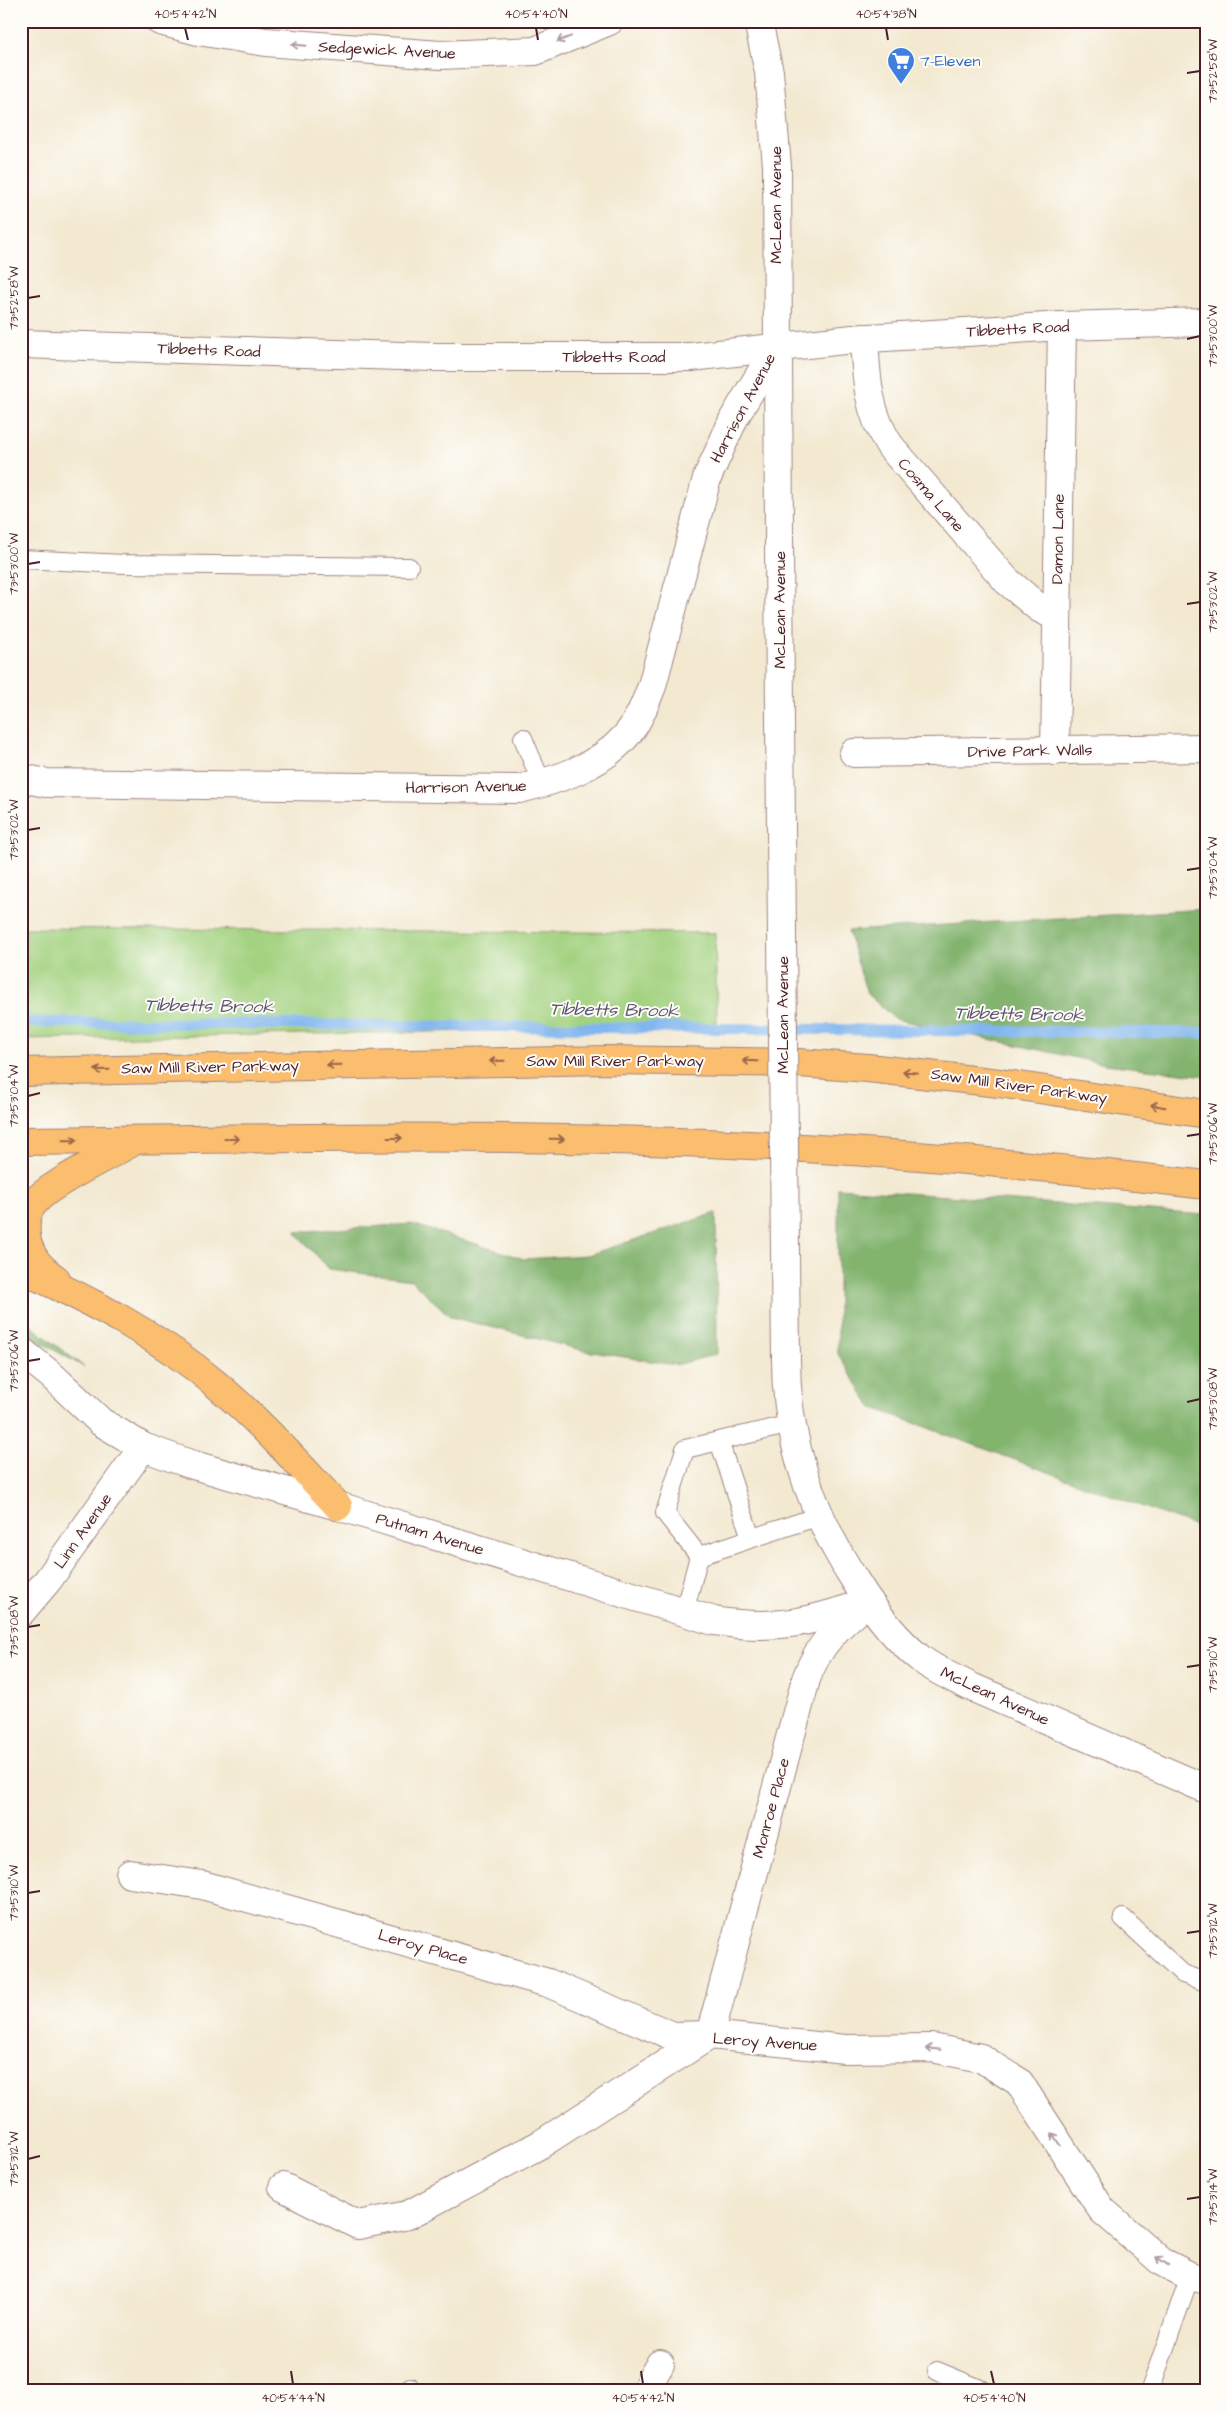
<svg xmlns="http://www.w3.org/2000/svg" width="1227" height="2411" viewBox="0 0 1227 2411" font-family="'Architects Daughter',sans-serif">
<style>
.green{fill:#a3d280;stroke:#767856}
.forest{fill:#82b46e;stroke:#666a4c}
.lines{fill:none;stroke-linecap:round;stroke-linejoin:round}
.stream{stroke:#81b6ef;stroke-width:11}
.service-casing{stroke:#9e847e;stroke-width:20}
.minor-casing{stroke:#9e847e;stroke-width:30}
.tertiary-casing{stroke:#9e847e;stroke-width:30}
.motorway-casing{stroke:#9e847e;stroke-width:30}
.service{stroke:#fff;stroke-width:18}
.minor{stroke:#fff;stroke-width:28}
.tertiary{stroke:#fff;stroke-width:28}
.motorway{stroke:#fbbd6e;stroke-width:28}
.tertiary-bridge-casing{stroke:#9e847e;stroke-width:30;stroke-linecap:butt}
.tertiary-bridge{stroke:#fff;stroke-width:28}
.oneway{stroke:#ae9aa0}
.oneway2{stroke:#9a6649}
.ticks{fill:none;stroke:#4a1f2b;stroke-width:2}
.labels{text-anchor:middle;dominant-baseline:central;stroke-width:4;stroke-linejoin:round;paint-order:stroke}
.street-label{font-size:16px;fill:#4a1f2b;stroke:#fdfcf7}
.shop-label{font-size:16px;fill:#366cbe;stroke:#fdfcf7;text-anchor:start}
.water-label{font-size:18px;font-style:italic;fill:#5d5470;stroke:#fdfcf7}
.neatline{fill:none;stroke:#4a1f2b;stroke-width:2}
.ticks-label{font-size:12px;text-anchor:middle;fill:#4a1f2b}
</style>
<rect width="100%" height="100%" fill="#fdfcf7"/>
<filter id="ink" filterUnits="userSpaceOnUse"><feTurbulence type="fractalNoise" baseFrequency=".02" numOctaves="2"/><feDisplacementMap in="SourceGraphic" scale="10" xChannelSelector="R" yChannelSelector="G"/><feConvolveMatrix kernelMatrix="1 2 1 2 8 2 1 2 1" color-interpolation-filters="sRGB"/></filter>
<filter id="wash" filterUnits="userSpaceOnUse"><feTurbulence type="fractalNoise" baseFrequency=".0096" numOctaves="4" result="noise"/><feDisplacementMap in="SourceGraphic" scale="20" xChannelSelector="R" yChannelSelector="G"/><feGaussianBlur stdDeviation="1.12" result="paint"/><feColorMatrix in="noise" values="0 0 0 0 0 0 0 0 0 0 0 0 0 0 0 0 0 1.4 0 .05"/><feComposite in="paint" operator="in"/></filter>
<g filter="url(#wash)">
<rect width="100%" height="100%" fill="#f3e9d1"/>
<path class="green" d="M 21,928 L 715,933 L 717,1027 L 21,1039 Z"/>
<g class="forest">
<path d="M 1206,909 L 1206,1076 L 1105,1064 L 895,1019 L 867,994 L 848,931 Z"/>
<path d="M 838,1188 L 1206,1215 L 1206,1530 L 871,1407 L 838,1354 Z"/>
<path d="M 716,1213 L 717,1354 L 676,1365 L 586,1351 L 451,1317 L 411,1280 L 329,1269 L 295,1232 L 412,1224 L 524,1259 L 588,1255 Z"/>
<path d="M 21,1318 L 84,1367 L 21,1331 Z"/>
</g>
<g class="lines">
<path class="stream" d="M 21,1022 L 1206,1033"/>
</g>
</g>
<g filter="url(#ink)">
<g class="lines">
<defs>
<g id="service">
<path d="M 21,559 L 124,564 L 409,567"/>
<path d="M 523,738 L 542,784"/>
<path d="M 719,1441 L 751,1538"/>
<path d="M 699,1556 L 665,1513 L 685,1449 L 791,1424"/>
<path d="M 699,1556 L 819,1516"/>
<path d="M 684,1612 L 699,1556"/>
<path d="M 1123,1918 L 1183,1974 L 1206,1982"/>
<path d="M 937,2371 L 983,2390"/>
<path d="M 410,2387 L 411,2390"/>
<path d="M 1150,2390 L 1190,2276"/>
</g>
<g id="minor">
<path d="M 160,21 L 198,31 L 266,42 L 440,55 L 535,51 L 609,21"/>
<path d="M 864,338 C 866,377 868,413 890,446 L 1006,580 L 1039,608 L 1057,617"/>
<path d="M 21,344 L 433,357 L 691,357 L 853,339 L 1062,326 L 1206,322"/>
<path d="M 1055,751 L 1062,326"/>
<path d="M 854,753 L 1206,748"/>
<path d="M 21,778 L 46,783 L 519,789 C 558,780 598,767 625,737 C 638,723 645,704 652,686 L 707,478 L 734,418 L 777,346"/>
<path d="M 21,1351 L 51,1375 L 101,1422 L 143,1447 L 190,1464 L 338,1506"/>
<path d="M 21,1612 L 48,1580 L 143,1447"/>
<path d="M 130,1874 L 202,1885 L 548,1983 L 673,2036 L 710,2035 L 845,2049 L 932,2048 L 981,2058 L 1019,2082 L 1102,2210 L 1162,2262 L 1190,2276 L 1206,2280"/>
<path d="M 710,2035 L 806,1679 C 818,1645 839,1624 867,1603"/>
<path d="M 283,2187 L 358,2225 L 408,2215 L 541,2144 L 710,2035"/>
<path d="M 649,2390 L 649,2383 L 660,2364"/>
</g>
<g id="tertiary">
<path d="M 758,21 L 769,72 L 777,166 L 780,721"/>
<path d="M 786,1360 C 786,1441 812,1514 856,1582 C 874,1611 895,1639 922,1660 C 937,1671 953,1678 969,1686 L 1206,1789"/>
<path d="M 338,1506 L 714,1621 C 776,1631 811,1622 869,1602"/>
</g>
<g id="motorway">
<path d="M 21,1072 L 607,1060 L 799,1063 L 868,1068 L 999,1083 L 1206,1114"/>
<path d="M 21,1141 C 230,1139 439,1134 647,1141 C 834,1146 1020,1163 1206,1185"/>
<path d="M 21,1269 C 91,1301 158,1335 217,1385 C 261,1422 299,1465 338,1506"/>
<path d="M 56,1279 C 40,1268 29,1256 26,1236 C 25,1225 26,1212 34,1203 C 50,1183 111,1155 136,1140"/>
</g>
</defs>
<use href="#service" class="service-casing"/>
<use href="#minor" class="minor-casing"/>
<use href="#tertiary" class="tertiary-casing"/>
<use href="#motorway" class="motorway-casing"/>
<use href="#service" class="service"/>
<use href="#minor" class="minor"/>
<use href="#tertiary" class="tertiary"/>
<use href="#motorway" class="motorway"/>
<defs>
<path id="tertiary-bridge" d="M 780,721 L 786,1360"/>
</defs>
<use href="#tertiary-bridge" class="tertiary-bridge-casing"/>
<use href="#tertiary-bridge" class="tertiary-bridge"/>
</g>
<defs><path id="oneway-shaft" d="M-6 0H5M1.5-3L5.5 0L1.5 3" fill="none" stroke-width="1.6" stroke-linecap="round" stroke-linejoin="round" transform="scale(1.25)"/></defs>
<g class="oneway">
<use href="#oneway-shaft" transform="translate(564 39) rotate(159)"/>
<use href="#oneway-shaft" transform="translate(299 45) rotate(-175)"/>
<use href="#oneway-shaft" transform="translate(933 2049) rotate(-174)"/>
<use href="#oneway-shaft" transform="translate(1056 2139) rotate(-123)"/>
<use href="#oneway-shaft" transform="translate(1162 2261) rotate(-146)"/>
</g>
<g class="oneway2">
<use href="#oneway-shaft" transform="translate(497 1061) rotate(179)"/>
<use href="#oneway-shaft" transform="translate(750 1061) rotate(-178)"/>
<use href="#oneway-shaft" transform="translate(334 1065) rotate(179)"/>
<use href="#oneway-shaft" transform="translate(102 1070) rotate(179)"/>
<use href="#oneway-shaft" transform="translate(910 1072) rotate(-174)"/>
<use href="#oneway-shaft" transform="translate(1158 1106) rotate(-171)"/>
<use href="#oneway-shaft" transform="translate(395 1138)"/>
<use href="#oneway-shaft" transform="translate(232 1139)"/>
<use href="#oneway-shaft" transform="translate(557 1139) rotate(1)"/>
<use href="#oneway-shaft" transform="translate(70 1140) rotate(-1)"/>
</g>
</g>
<path class="ticks" d="M 185,28 L 188,40M 536,28 L 538,40M 886,28 L 888,40M 1187,73 L 1200,71M 28,298 L 40,296M 1187,339 L 1200,336M 28,564 L 40,562M 1187,604 L 1200,602M 28,830 L 40,828M 1187,870 L 1200,868M 28,1096 L 40,1093M 1187,1136 L 1200,1134M 28,1361 L 40,1359M 1187,1402 L 1200,1399M 28,1627 L 40,1625M 1187,1667 L 1200,1665M 28,1893 L 40,1891M 1187,1933 L 1200,1931M 28,2159 L 40,2156M 1187,2199 L 1200,2197M 291,2371 L 293,2384M 641,2371 L 643,2384M 991,2371 L 994,2384"/>
<defs>
<symbol id="supermarket-pin" viewBox="-11 -11 22 30"><path d="M0 17L-7.5 6A9.5 9.5 0 1 1 7.5 6Z" fill="#3f7fe0" stroke="#fdfcf7"/><path d="M-6-5.5h2.5l.6 2H6L4.5 2H-2.5L-4.4-4H-6ZM-1.5 3.2a1.3 1.3 0 1 0 .1 0ZM3 3.2a1.3 1.3 0 1 0 .1 0Z" fill="#fff"/></symbol>
</defs>
<g fill-rule="evenodd">
<use href="#supermarket-pin" x="885" y="45" width="32" height="43"/>
</g>
<g class="labels">
<g class="street-label">
<text transform="translate(387 50) rotate(3)">Sedgewick Avenue</text>
<text transform="translate(776 205) rotate(-90)">McLean Avenue</text>
<text transform="translate(1018 329) rotate(-3)">Tibbetts Road</text>
<text transform="translate(209 350) rotate(2)">Tibbetts Road</text>
<text x="614" y="357">Tibbetts Road</text>
<text transform="translate(743 408) rotate(-62)">Harrison Avenue</text>
<text transform="translate(931 495) rotate(49)">Cosma Lane</text>
<text transform="translate(1058 539) rotate(-89)">Damon Lane</text>
<text transform="translate(780 610) rotate(-90)">McLean Avenue</text>
<text transform="translate(1030 751) rotate(-1)">Drive Park Walls</text>
<text transform="translate(466 787) rotate(-1)">Harrison Avenue</text>
<text transform="translate(783 1015) rotate(-90)">McLean Avenue</text>
<text x="615" y="1061">Saw Mill River Parkway</text>
<text transform="translate(210 1067) rotate(-1)">Saw Mill River Parkway</text>
<text transform="translate(1019 1086) rotate(8)">Saw Mill River Parkway</text>
<text transform="translate(83 1531) rotate(-55)">Linn Avenue</text>
<text transform="translate(430 1534) rotate(17)">Putnam Avenue</text>
<text transform="translate(995 1696) rotate(25)">McLean Avenue</text>
<text transform="translate(771 1808) rotate(-75)">Monroe Place</text>
<text transform="translate(423 1947) rotate(16)">Leroy Place</text>
<text transform="translate(765 2042) rotate(4)">Leroy Avenue</text>
</g>
<g class="shop-label">
<text x="920" y="61">7-Eleven</text>
</g>
<g class="water-label">
<text transform="translate(209 1006) rotate(1)">Tibbetts Brook</text>
<text transform="translate(614 1010) rotate(1)">Tibbetts Brook</text>
<text transform="translate(1019 1014) rotate(1)">Tibbetts Brook</text>
</g>
</g>
<rect width="1227" height="2411" fill="none" stroke="#fdfcf7" stroke-width="55"/>
<rect x="28" y="28" width="1172" height="2356" class="neatline"/>
<g class="ticks-label">
<text x="185" y="18">40°54'42"N</text>
<text x="536" y="18">40°54'40"N</text>
<text x="886" y="18">40°54'38"N</text>
<text transform="translate(1213 71) rotate(-90)" y="4">73°52'58"W</text>
<text transform="translate(14 298) rotate(-90)" y="4">73°52'58"W</text>
<text transform="translate(1213 336) rotate(-90)" y="4">73°53'00"W</text>
<text transform="translate(14 564) rotate(-90)" y="4">73°53'00"W</text>
<text transform="translate(1213 602) rotate(-90)" y="4">73°53'02"W</text>
<text transform="translate(14 830) rotate(-90)" y="4">73°53'02"W</text>
<text transform="translate(1213 868) rotate(-90)" y="4">73°53'04"W</text>
<text transform="translate(14 1096) rotate(-90)" y="4">73°53'04"W</text>
<text transform="translate(1213 1134) rotate(-90)" y="4">73°53'06"W</text>
<text transform="translate(14 1361) rotate(-90)" y="4">73°53'06"W</text>
<text transform="translate(1213 1399) rotate(-90)" y="4">73°53'08"W</text>
<text transform="translate(14 1627) rotate(-90)" y="4">73°53'08"W</text>
<text transform="translate(1213 1665) rotate(-90)" y="4">73°53'10"W</text>
<text transform="translate(14 1893) rotate(-90)" y="4">73°53'10"W</text>
<text transform="translate(1213 1931) rotate(-90)" y="4">73°53'12"W</text>
<text transform="translate(14 2159) rotate(-90)" y="4">73°53'12"W</text>
<text transform="translate(1213 2197) rotate(-90)" y="4">73°53'14"W</text>
<text x="293" y="2402">40°54'44"N</text>
<text x="643" y="2402">40°54'42"N</text>
<text x="994" y="2402">40°54'40"N</text>
</g>
</svg>
